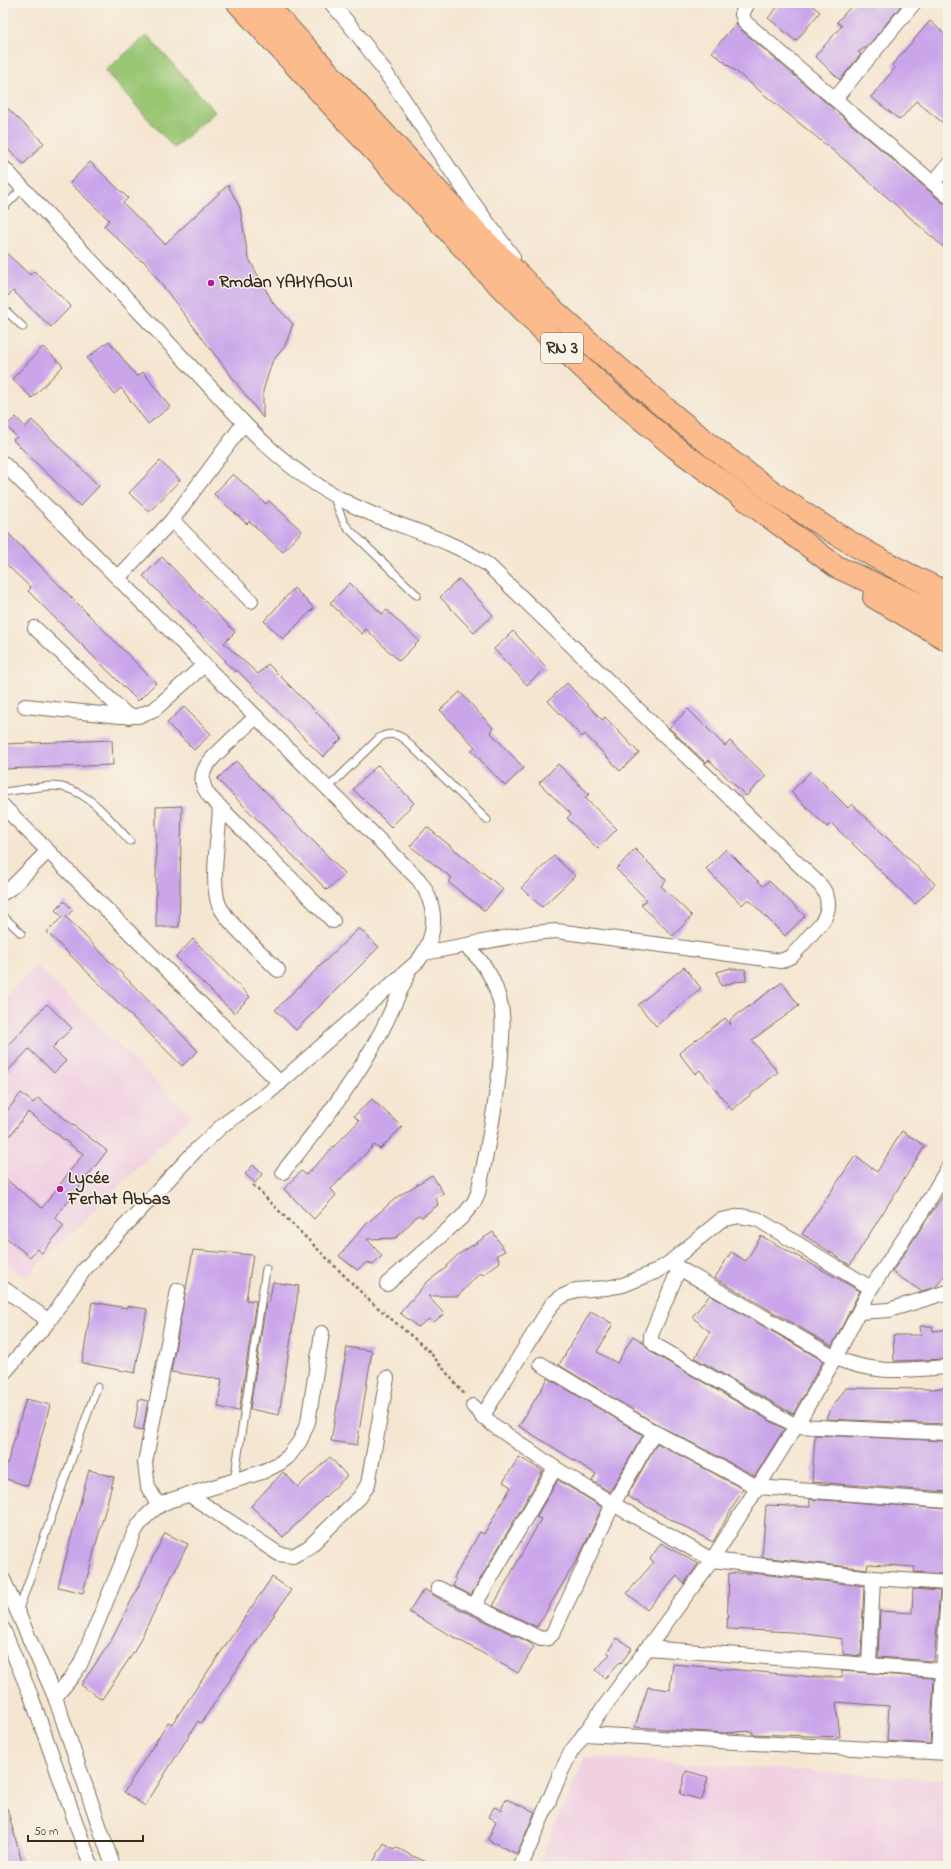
<svg xmlns="http://www.w3.org/2000/svg" width="951" height="1869" viewBox="0 0 951 1869" font-family="'Indie Flower',sans-serif">
<style>
.built{fill:#f1d0e2}
.garden{fill:#99c673;stroke:#6a7848}
.building{fill:#caa5ea}
.lines{fill:none;stroke-linecap:round;stroke-linejoin:round}
.service-casing{stroke:#7c6c5d;stroke-width:9}
.minor-casing{stroke:#7c6c5d;stroke-width:16}
.trunk-casing{stroke:#7c6c5d;stroke-width:24}
.path{stroke:#7c6c5d;stroke-width:2.5;stroke-dasharray:3 3;stroke-linecap:butt}
.service{stroke:#fff;stroke-width:7}
.minor{stroke:#fff;stroke-width:14}
.trunk{stroke:#fbbb8c;stroke-width:22}
.poi-dot{fill:#b5179e;stroke:#f7f3e8;stroke-width:1.5}
.labels{text-anchor:middle;dominant-baseline:central;stroke-width:3;stroke-linejoin:round;paint-order:stroke}
.shield{fill:#f7f3e8;stroke:#73665b;stroke-width:1}
.shield-label{font-size:17px;font-weight:bold;fill:#3b2a1e}
.poi-label{font-size:18px;font-weight:bold;fill:#3b2a1e;stroke:#f7f3e8;text-anchor:start}
</style>
<rect width="100%" height="100%" fill="#f7f3e8"/>
<filter id="ink" filterUnits="userSpaceOnUse"><feTurbulence type="fractalNoise" baseFrequency=".025" numOctaves="2"/><feDisplacementMap in="SourceGraphic" scale="8" xChannelSelector="R" yChannelSelector="G"/><feConvolveMatrix kernelMatrix="1 2 1 2 8 2 1 2 1" color-interpolation-filters="sRGB"/></filter>
<filter id="wash" filterUnits="userSpaceOnUse"><feTurbulence type="fractalNoise" baseFrequency=".012" numOctaves="4" result="noise"/><feDisplacementMap in="SourceGraphic" scale="16" xChannelSelector="R" yChannelSelector="G"/><feGaussianBlur stdDeviation="0.9" result="paint"/><feColorMatrix in="noise" values="0 0 0 0 0 0 0 0 0 0 0 0 0 0 0 0 0 1.4 0 .05"/><feComposite in="paint" operator="in"/></filter>
<g filter="url(#wash)">
<rect width="100%" height="100%" fill="#f5e6d1"/>
<g class="built">
<path d="M 36,965 L 191,1116 L 26,1277 L 3,1261 L 3,999 Z"/>
<path d="M 585,1757 L 948,1780 L 948,1866 L 537,1866 Z"/>
</g>
<path class="garden" d="M 147,35 L 215,112 L 174,148 L 105,71 Z"/>
<g id="blocks">
<g class="building">
<path d="M 781,3 L 809,3 L 820,12 L 796,41 L 768,18 Z"/>
<path d="M 854,3 L 896,3 L 900,7 L 868,46 L 858,52 L 861,54 L 840,80 L 815,56 L 842,26 L 837,22 Z"/>
<path d="M 930,21 L 948,37 L 948,127 L 916,101 L 900,120 L 871,97 L 895,68 L 892,65 Z"/>
<path d="M 736,23 L 739,28 L 942,202 L 948,204 L 948,251 L 847,162 L 712,52 Z"/>
<path d="M 3,104 L 44,143 L 24,164 L 3,145 Z"/>
<path d="M 90,162 L 128,198 L 123,203 L 165,244 L 228,185 L 240,208 L 248,257 L 273,303 L 293,324 L 285,346 L 272,362 L 263,391 L 263,418 L 143,260 L 141,261 L 104,226 L 109,220 L 70,183 Z"/>
<path d="M 3,250 L 30,275 L 34,271 L 71,306 L 51,327 L 13,291 L 3,301 Z"/>
<path d="M 109,341 L 137,377 L 143,372 L 170,407 L 148,424 L 121,388 L 114,394 L 87,358 Z"/>
<path d="M 43,347 L 63,366 L 32,398 L 12,379 Z"/>
<path d="M 16,417 L 25,427 L 32,420 L 99,486 L 80,506 L 13,440 L 17,437 L 6,426 Z"/>
<path d="M 160,461 L 180,480 L 149,512 L 129,493 Z"/>
<path d="M 233,474 L 266,504 L 269,501 L 302,531 L 283,552 L 249,521 L 247,524 L 214,494 Z"/>
<path d="M 3,528 L 156,683 L 138,701 L 28,591 L 31,588 L 3,561 Z"/>
<path d="M 162,557 L 235,632 L 224,643 L 258,674 L 268,664 L 342,738 L 323,757 L 237,670 L 236,672 L 225,662 L 226,661 L 143,576 Z"/>
<path d="M 459,579 L 493,615 L 474,633 L 440,597 Z"/>
<path d="M 350,583 L 382,614 L 387,610 L 419,641 L 399,661 L 366,629 L 362,634 L 330,603 Z"/>
<path d="M 294,588 L 314,608 L 283,639 L 264,621 Z"/>
<path d="M 513,631 L 546,667 L 527,685 L 494,649 Z"/>
<path d="M 567,683 L 602,720 L 605,717 L 639,753 L 620,771 L 585,734 L 582,737 L 548,701 Z"/>
<path d="M 460,692 L 493,728 L 490,732 L 524,768 L 505,786 L 471,750 L 475,747 L 440,710 Z"/>
<path d="M 184,707 L 211,734 L 194,750 L 167,723 Z"/>
<path d="M 688,709 L 725,746 L 730,741 L 766,776 L 746,796 L 709,760 L 706,763 L 669,728 Z"/>
<path d="M 112,740 L 113,765 L 3,769 L 3,744 Z"/>
<path d="M 236,761 L 345,874 L 327,890 L 217,779 Z"/>
<path d="M 558,764 L 589,794 L 585,798 L 617,829 L 598,849 L 567,818 L 571,814 L 539,783 Z"/>
<path d="M 378,765 L 414,803 L 391,827 L 353,789 Z"/>
<path d="M 811,771 L 848,808 L 852,804 L 935,884 L 915,904 L 831,823 L 827,827 L 791,792 Z"/>
<path d="M 182,806 L 179,927 L 156,927 L 156,807 Z"/>
<path d="M 427,827 L 503,889 L 485,911 L 448,882 L 452,878 L 410,846 Z"/>
<path d="M 635,849 L 666,880 L 661,886 L 692,916 L 673,936 L 641,905 L 647,900 L 616,869 Z"/>
<path d="M 726,849 L 763,886 L 769,881 L 805,916 L 785,936 L 748,899 L 742,905 L 706,869 Z"/>
<path d="M 554,856 L 575,876 L 542,907 L 521,888 Z"/>
<path d="M 64,901 L 73,910 L 66,917 L 198,1051 L 182,1066 L 47,932 L 62,917 L 55,910 Z"/>
<path d="M 359,928 L 379,947 L 296,1030 L 275,1010 Z"/>
<path d="M 193,939 L 250,997 L 234,1013 L 176,957 Z"/>
<path d="M 684,967 L 701,988 L 656,1026 L 638,1005 Z"/>
<path d="M 731,968 L 731,969 L 745,969 L 746,981 L 734,982 L 721,986 L 717,972 Z"/>
<path d="M 782,982 L 799,1006 L 752,1040 L 778,1072 L 732,1110 L 700,1070 L 695,1074 L 679,1053 L 725,1018 L 731,1025 L 730,1020 Z"/>
<path d="M 47,1004 L 72,1028 L 52,1048 L 66,1061 L 54,1073 L 29,1049 L 3,1076 L 3,1050 Z"/>
<path d="M 21,1093 L 33,1103 L 38,1098 L 107,1151 L 55,1218 L 64,1226 L 42,1253 L 37,1249 L 30,1257 L 3,1235 L 3,1177 L 42,1208 L 83,1154 L 28,1112 L 3,1145 L 3,1116 Z"/>
<path d="M 372,1099 L 402,1127 L 380,1149 L 374,1145 L 331,1189 L 336,1195 L 314,1219 L 284,1189 L 301,1171 L 306,1175 L 359,1121 L 354,1116 Z"/>
<path d="M 902,1131 L 925,1146 L 850,1265 L 802,1234 L 855,1156 L 877,1172 Z"/>
<path d="M 253,1165 L 262,1174 L 255,1183 L 245,1174 Z"/>
<path d="M 432,1175 L 444,1194 L 436,1197 L 438,1205 L 422,1217 L 418,1215 L 396,1238 L 367,1239 L 382,1256 L 373,1265 L 367,1262 L 357,1270 L 339,1256 L 365,1225 L 397,1197 Z"/>
<path d="M 948,1188 L 948,1271 L 936,1287 L 921,1291 L 892,1272 Z"/>
<path d="M 493,1232 L 505,1251 L 497,1255 L 500,1262 L 483,1275 L 480,1273 L 458,1296 L 428,1296 L 444,1314 L 434,1322 L 429,1319 L 418,1327 L 400,1313 L 427,1282 L 447,1267 L 446,1266 L 459,1254 Z"/>
<path d="M 761,1236 L 860,1291 L 832,1346 L 715,1278 L 731,1252 L 746,1261 Z"/>
<path d="M 193,1250 L 253,1255 L 246,1300 L 256,1301 L 239,1411 L 218,1407 L 222,1379 L 171,1372 Z"/>
<path d="M 273,1282 L 299,1286 L 279,1415 L 250,1409 L 266,1303 L 269,1303 Z"/>
<path d="M 710,1295 L 823,1361 L 793,1414 L 695,1358 L 710,1332 L 692,1317 Z"/>
<path d="M 92,1302 L 127,1308 L 127,1306 L 147,1309 L 135,1373 L 82,1363 Z"/>
<path d="M 591,1311 L 613,1324 L 597,1352 L 617,1363 L 633,1336 L 643,1342 L 651,1352 L 784,1429 L 755,1476 L 658,1425 L 559,1365 Z"/>
<path d="M 920,1326 L 932,1326 L 933,1331 L 948,1329 L 948,1359 L 894,1361 L 893,1335 L 921,1335 Z"/>
<path d="M 347,1347 L 372,1351 L 357,1445 L 331,1441 Z"/>
<path d="M 548,1378 L 643,1435 L 610,1492 L 592,1481 L 596,1474 L 519,1426 Z"/>
<path d="M 948,1387 L 948,1424 L 826,1419 L 829,1412 L 846,1388 L 933,1389 Z"/>
<path d="M 26,1399 L 50,1405 L 28,1486 L 3,1478 Z"/>
<path d="M 139,1399 L 148,1401 L 143,1430 L 134,1428 Z"/>
<path d="M 815,1435 L 948,1441 L 948,1492 L 812,1482 Z"/>
<path d="M 657,1443 L 743,1489 L 713,1542 L 627,1496 Z"/>
<path d="M 330,1457 L 347,1476 L 283,1537 L 251,1506 L 283,1472 L 298,1487 Z"/>
<path d="M 519,1457 L 543,1471 L 471,1595 L 453,1586 L 456,1580 L 454,1578 L 480,1532 L 484,1534 L 511,1487 L 503,1482 Z"/>
<path d="M 89,1470 L 114,1477 L 83,1593 L 58,1587 Z"/>
<path d="M 558,1480 L 602,1507 L 582,1551 L 537,1627 L 493,1606 L 541,1519 L 536,1517 Z"/>
<path d="M 810,1499 L 948,1509 L 948,1537 L 944,1574 L 914,1572 L 915,1567 L 868,1564 L 867,1569 L 762,1557 L 766,1505 L 810,1507 Z"/>
<path d="M 165,1533 L 188,1544 L 134,1652 L 102,1699 L 81,1685 L 111,1641 Z"/>
<path d="M 661,1543 L 698,1564 L 684,1584 L 677,1576 L 647,1610 L 627,1593 L 654,1562 L 650,1559 Z"/>
<path d="M 729,1573 L 752,1573 L 864,1586 L 861,1656 L 843,1654 L 843,1639 L 792,1632 L 727,1629 Z"/>
<path d="M 272,1577 L 291,1590 L 201,1723 L 198,1721 L 145,1806 L 124,1792 L 168,1722 L 172,1724 Z"/>
<path d="M 424,1589 L 443,1601 L 528,1642 L 534,1647 L 518,1673 L 409,1612 Z"/>
<path d="M 913,1589 L 940,1591 L 934,1661 L 878,1657 L 880,1611 L 912,1613 Z"/>
<path d="M 617,1638 L 632,1648 L 621,1663 L 620,1662 L 605,1678 L 596,1670 L 610,1654 L 607,1652 Z"/>
<path d="M 673,1664 L 815,1677 L 842,1677 L 842,1671 L 933,1678 L 934,1680 L 930,1744 L 887,1741 L 889,1706 L 836,1702 L 840,1737 L 752,1734 L 752,1731 L 723,1733 L 635,1727 L 648,1687 L 670,1690 Z"/>
<path d="M 686,1771 L 708,1777 L 702,1800 L 680,1794 Z"/>
<path d="M 506,1799 L 535,1812 L 517,1854 L 488,1840 L 496,1821 L 489,1817 L 494,1807 L 501,1810 Z"/>
<path d="M 3,1808 L 7,1808 L 23,1866 L 3,1866 Z"/>
<path d="M 384,1843 L 394,1849 L 396,1847 L 410,1855 L 436,1866 L 371,1866 Z"/>
</g>
</g>
</g>
<g filter="url(#ink)">
<use href="#blocks" fill-opacity="0" stroke="#7c6c5d" stroke-width="1"/>
<g class="lines">
<defs>
<g id="service">
<path d="M 3,208 L 23,188"/>
<path d="M 3,308 L 23,327"/>
<path d="M 333,496 L 344,523 L 350,530 L 417,595"/>
<path d="M 327,789 L 379,738 C 387,733 395,733 403,738 L 487,820"/>
<path d="M 3,792 C 19,790 36,787 52,786 C 86,786 109,819 130,841"/>
<path d="M 3,916 L 21,933"/>
<path d="M 234,1481 L 266,1269"/>
<path d="M 18,1612 L 97,1387"/>
</g>
<g id="minor">
<path d="M 331,3 C 376,53 410,110 448,166 C 468,197 491,227 513,257"/>
<path d="M 748,3 L 742,14 L 745,22 L 948,196"/>
<path d="M 835,99 L 914,3"/>
<path d="M 3,167 L 244,423 C 281,462 321,493 372,514 C 410,530 454,541 488,565 L 821,886 C 830,898 830,910 822,922 L 792,956 L 781,961 L 557,931 L 531,933 L 424,953"/>
<path d="M 933,183 L 948,165"/>
<path d="M 3,463 L 419,880 C 438,906 438,935 418,961 L 267,1094 L 224,1124 L 197,1149 L 84,1270 L 49,1321 L 3,1374"/>
<path d="M 172,520 L 251,601"/>
<path d="M 118,578 L 172,520 L 244,423"/>
<path d="M 35,628 L 129,717"/>
<path d="M 25,706 L 120,716 L 138,716 L 155,709 L 204,665"/>
<path d="M 256,717 C 246,726 236,735 227,744 C 210,760 191,775 211,798 L 333,921"/>
<path d="M 3,806 L 280,1083"/>
<path d="M 220,808 C 219,833 210,883 219,905 C 228,924 263,954 278,970"/>
<path d="M 3,893 L 12,887 L 48,851"/>
<path d="M 283,1172 C 318,1128 355,1082 381,1032 C 391,1013 399,993 408,974"/>
<path d="M 672,1264 L 835,1358 C 878,1375 903,1370 948,1367"/>
<path d="M 679,1269 L 651,1335 L 651,1340 L 655,1345 L 796,1426 L 948,1433"/>
<path d="M 387,1284 L 462,1217 L 474,1202 L 478,1193 C 488,1147 497,1101 501,1055 C 502,1035 505,1015 498,995 C 492,975 481,958 465,946"/>
<path d="M 3,1288 L 49,1321"/>
<path d="M 859,1312 L 889,1310 L 948,1292"/>
<path d="M 541,1364 L 654,1432 L 757,1487 L 948,1501"/>
<path d="M 473,1406 L 493,1425 L 555,1468 L 613,1504 L 712,1560 L 873,1578 L 948,1583"/>
<path d="M 482,1417 L 552,1304 L 561,1297 L 576,1290 L 606,1288 L 623,1285 L 655,1272 L 669,1263 L 721,1220 L 740,1216 L 757,1219 L 871,1288"/>
<path d="M 188,1494 L 279,1554 L 293,1556 L 309,1547 L 360,1497 L 368,1484 L 387,1378"/>
<path d="M 158,1505 L 148,1487 L 145,1463 L 178,1290"/>
<path d="M 3,1579 L 55,1697 L 113,1866"/>
<path d="M 438,1588 L 541,1639 L 548,1638 L 553,1633 L 613,1504 L 654,1432"/>
<path d="M 474,1606 L 555,1468"/>
<path d="M 3,1629 L 31,1696 L 91,1866"/>
<path d="M 647,1648 L 948,1671"/>
<path d="M 869,1665 L 873,1578"/>
<path d="M 55,1697 L 71,1678 L 80,1665 L 135,1531 C 144,1516 155,1506 171,1500 L 262,1472 L 280,1463 L 288,1457 L 300,1441 L 308,1422 L 322,1333"/>
<path d="M 584,1734 L 948,1753"/>
<path d="M 938,1752 L 948,1592"/>
<path d="M 521,1866 L 562,1770 L 571,1752 L 712,1560 L 796,1426 L 835,1358 L 871,1288 L 923,1210 L 948,1168"/>
</g>
<g id="trunk">
<path d="M 238,3 L 485,271 L 548,335 L 609,392 L 676,448 L 837,567 L 901,596 L 948,616"/>
<path d="M 265,3 C 342,87 418,172 498,254 C 519,274 538,296 559,315 C 589,343 621,370 652,397 C 742,474 839,545 948,593"/>
<path d="M 874,597 L 948,640"/>
</g>
</defs>
<use href="#service" class="service-casing"/>
<use href="#minor" class="minor-casing"/>
<use href="#trunk" class="trunk-casing"/>
<path class="path" d="M 253,1185 L 370,1301 L 428,1350 L 465,1395"/>
<use href="#service" class="service"/>
<use href="#minor" class="minor"/>
<use href="#trunk" class="trunk"/>
</g>
</g>
<g class="poi-dot">
<circle cx="211" cy="283" r="4"/>
<circle cx="60" cy="1189" r="4"/>
</g>
<g class="labels">
<rect class="shield" x="541" y="333" width="42" height="30" rx="3"/>
<g class="shield-label">
<text x="562" y="348">RN 3</text>
</g>
<g class="poi-label">
<text x="219" y="283">Rmdan YAHYAOUI</text>
<text x="68" y="1179">Lycée<tspan x="68" dy="21">Ferhat Abbas</tspan></text>
</g>
</g>
<rect width="951" height="1869" fill="none" stroke="#f7f3e8" stroke-width="16"/>
<path d="M28 1835v6h115v-6" fill="none" stroke="#3b2a1e" stroke-width="2"/>
<text x="34" y="1835" font-size="12" fill="#3b2a1e" stroke="#f7f3e8" stroke-width="3" paint-order="stroke">50 m</text>
</svg>
